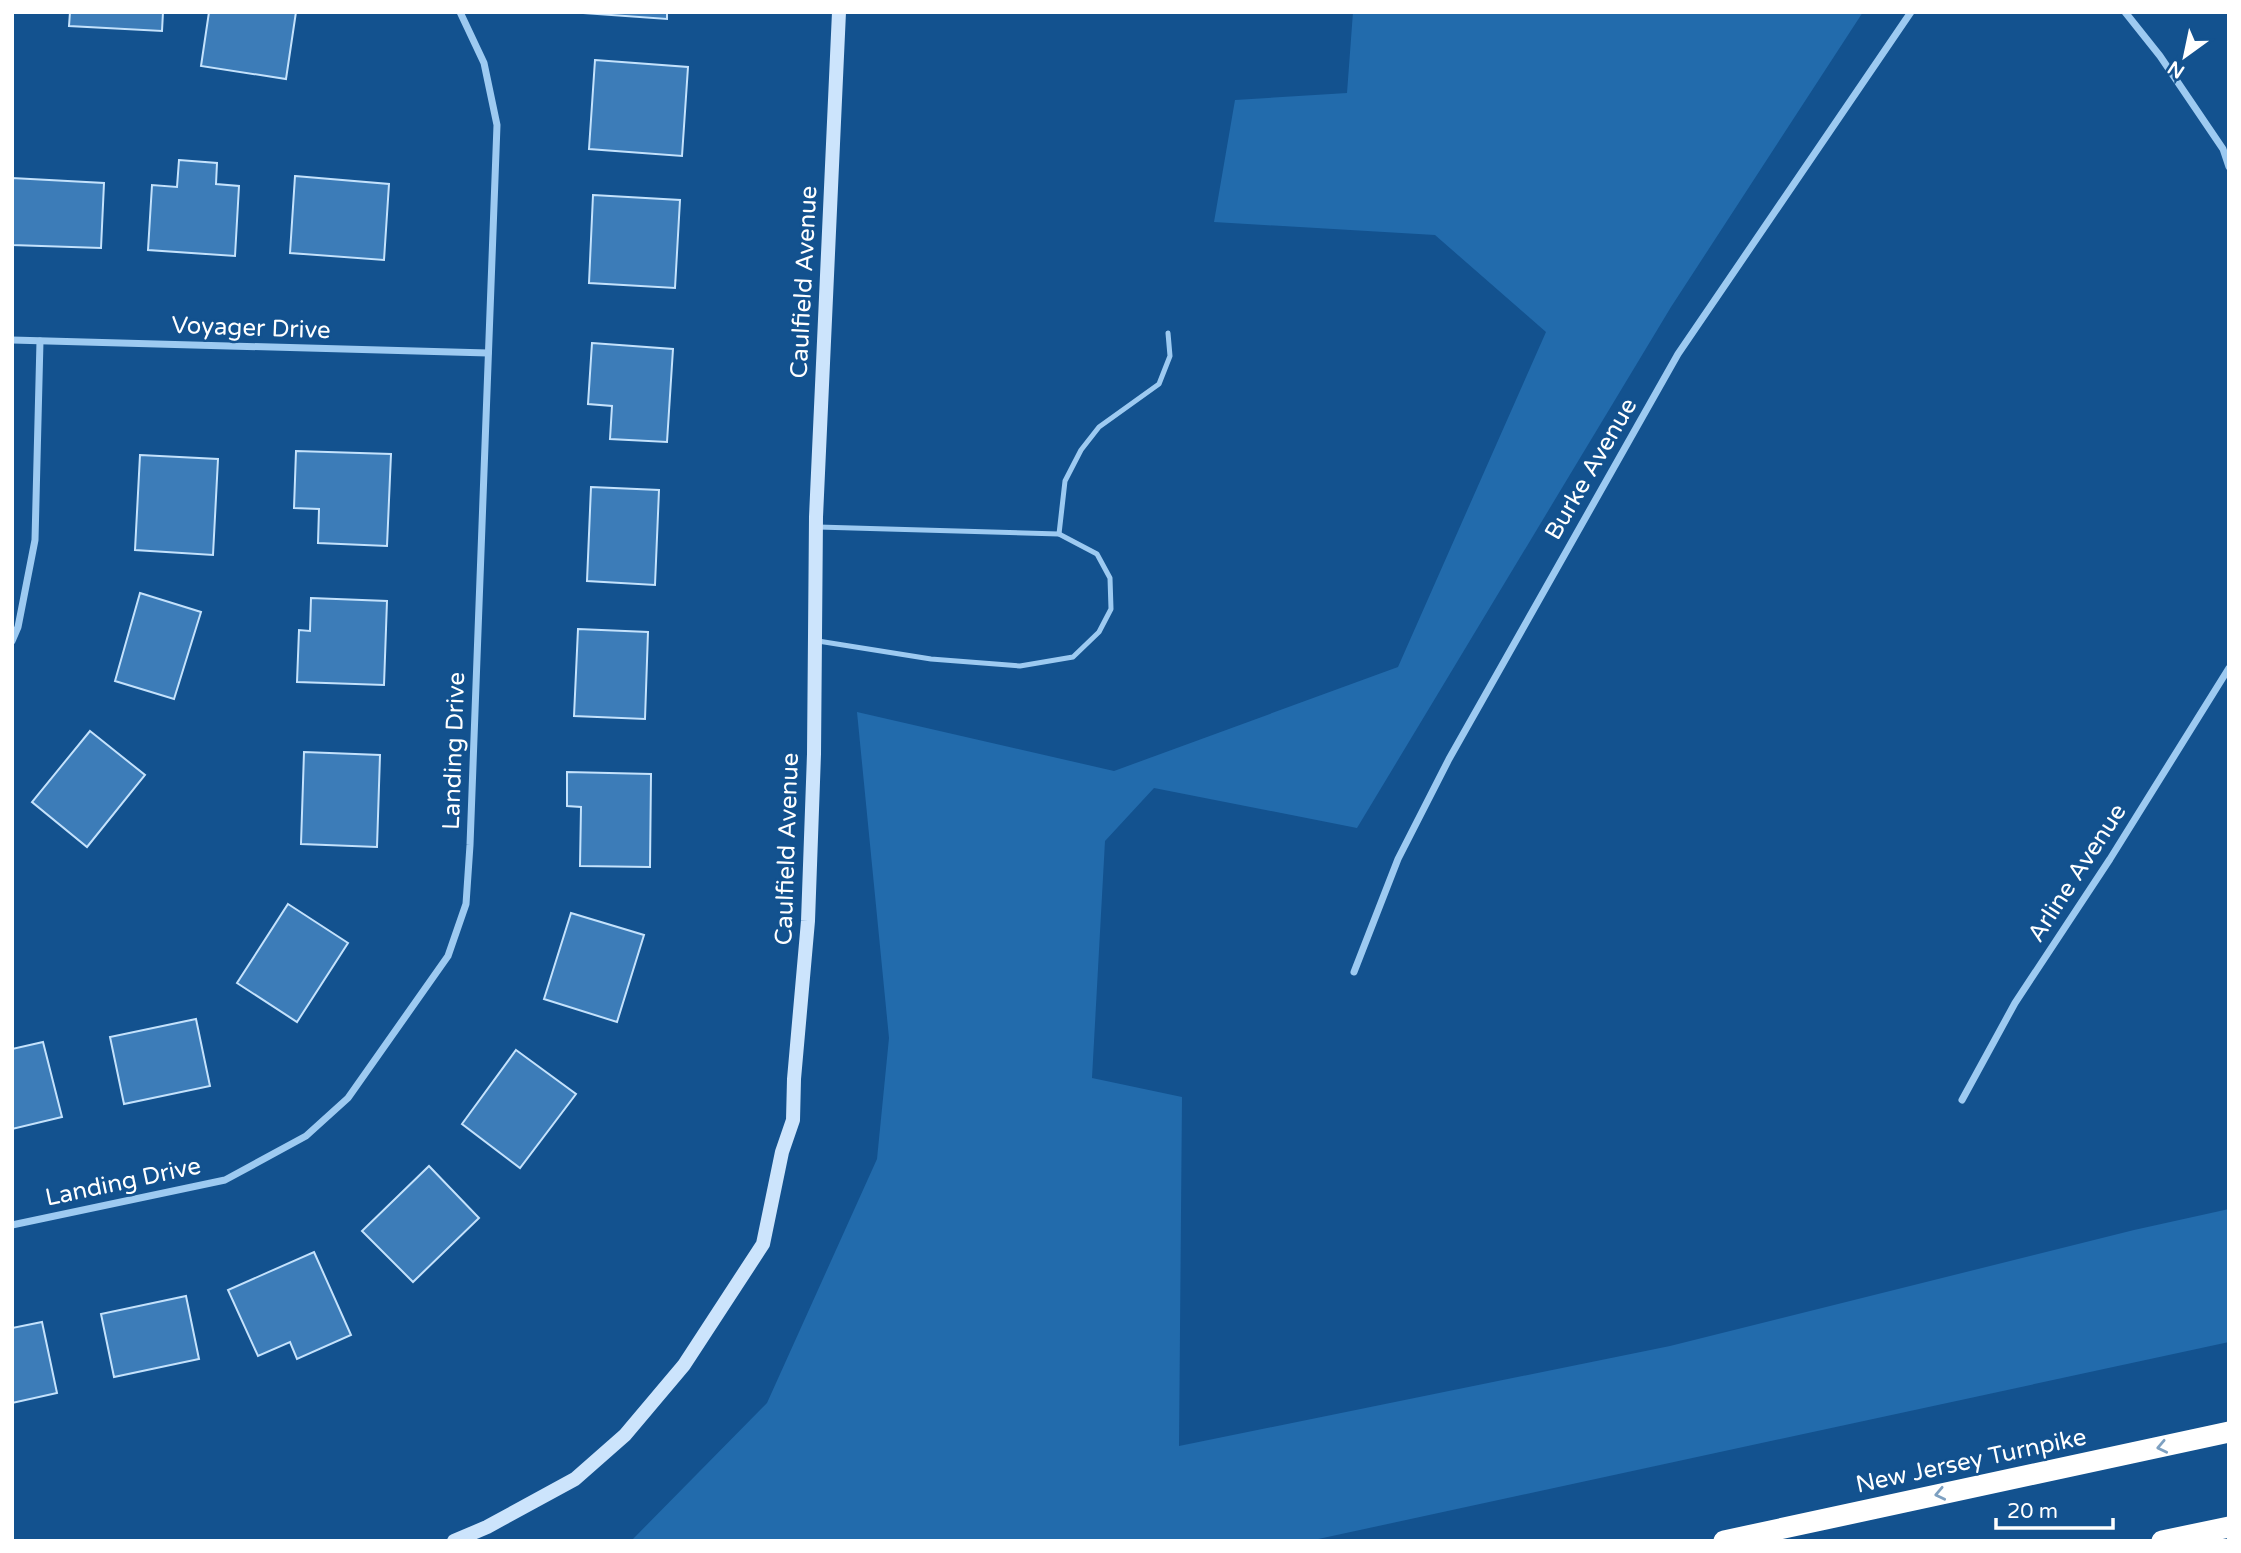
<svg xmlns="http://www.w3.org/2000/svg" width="2241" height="1553" viewBox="0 0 2241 1553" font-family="'Varela Round',sans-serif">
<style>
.green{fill:#226bac}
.building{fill:#3c7cb8;stroke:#c4e2fc;stroke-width:2}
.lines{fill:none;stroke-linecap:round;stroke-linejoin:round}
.lane{stroke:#9dcaf1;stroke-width:5}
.street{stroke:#9dcaf1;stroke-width:7}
.secondary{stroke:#cce4fc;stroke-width:14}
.highway{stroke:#fff;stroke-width:21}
.oneway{stroke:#7da0c1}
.labels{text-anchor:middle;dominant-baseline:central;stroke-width:5;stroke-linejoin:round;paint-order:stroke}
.street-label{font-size:24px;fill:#fff;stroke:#13528f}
</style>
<rect width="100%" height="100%" fill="#13528f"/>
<path class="green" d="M 1353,12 L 1863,12 L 1671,307 L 1357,828 L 1154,788 L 1105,841 L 1092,1078 L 1182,1097 L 1179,1446 L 1670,1346 L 2134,1230 L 2229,1209 L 2229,1342 L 1309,1541 L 631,1541 L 767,1403 L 877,1159 L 889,1038 L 857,712 L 1114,771 L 1398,667 L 1546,332 L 1435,235 L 1214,222 L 1235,100 L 1347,93 Z"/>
<g class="building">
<path d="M 70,12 L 163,12 L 162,31 L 69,26 Z"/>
<path d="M 209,12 L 296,12 L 286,79 L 201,66 Z"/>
<path d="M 569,12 L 667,12 L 667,19 Z"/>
<path d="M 595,60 L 688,67 L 682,156 L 589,149 Z"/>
<path d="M 179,160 L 217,163 L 216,184 L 239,186 L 235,256 L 148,250 L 152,185 L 177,187 Z"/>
<path d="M 295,176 L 389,184 L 384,260 L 290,253 Z"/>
<path d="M 12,178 L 104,183 L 101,248 L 12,245 Z"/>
<path d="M 593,195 L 680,200 L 675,288 L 589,283 Z"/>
<path d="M 592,343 L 673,349 L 667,442 L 610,439 L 612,406 L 588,404 Z"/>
<path d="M 296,451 L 391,454 L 387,546 L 318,543 L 319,509 L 294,508 Z"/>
<path d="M 140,455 L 218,459 L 213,555 L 135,550 Z"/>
<path d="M 591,487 L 659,490 L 655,585 L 587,581 Z"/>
<path d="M 140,593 L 201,612 L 174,699 L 115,681 Z"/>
<path d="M 311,598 L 387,601 L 384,685 L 297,682 L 299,630 L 310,631 Z"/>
<path d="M 578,629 L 648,632 L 645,719 L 574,716 Z"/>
<path d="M 90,731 L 145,775 L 87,847 L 32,802 Z"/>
<path d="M 304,752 L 380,755 L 377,847 L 301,844 Z"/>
<path d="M 567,772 L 651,774 L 650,867 L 580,866 L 581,807 L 567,806 Z"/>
<path d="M 288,904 L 348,943 L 297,1022 L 237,983 Z"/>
<path d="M 571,913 L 644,935 L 617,1022 L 544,999 Z"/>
<path d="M 196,1019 L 210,1086 L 124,1104 L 110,1037 Z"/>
<path d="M 43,1042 L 62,1117 L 12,1129 L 12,1049 Z"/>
<path d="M 516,1050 L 576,1094 L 520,1168 L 462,1124 Z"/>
<path d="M 429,1166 L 479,1218 L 413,1282 L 362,1231 Z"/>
<path d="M 314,1252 L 351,1335 L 297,1359 L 290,1342 L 258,1356 L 228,1290 Z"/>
<path d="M 186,1296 L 199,1359 L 114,1377 L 101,1314 Z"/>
<path d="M 42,1322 L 57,1393 L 12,1403 L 12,1328 Z"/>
</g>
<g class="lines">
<g class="lane">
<path d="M 818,527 L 1059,534 L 1097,554 L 1110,578 L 1111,609 L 1099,632 L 1073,657 L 1020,666 L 931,659 L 818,641"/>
<path d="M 1059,534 L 1065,481 L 1081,450 L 1099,427 L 1159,384 L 1170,356 L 1168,333"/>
</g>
<g class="street">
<path d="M 2125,12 L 2160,56 L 2223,149 L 2229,167"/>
<path d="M 12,340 L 488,353"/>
<path d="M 12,641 L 18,627 L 35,540 L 40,341"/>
<path d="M 1354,972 L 1398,859 L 1449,759 L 1678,354 L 1911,12"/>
<path d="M 1962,1100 L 2015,1003 L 2110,859 L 2229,668"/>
<path d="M 12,1225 L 225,1180 L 306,1136 L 348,1098 L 448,956 L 466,904 L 470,845 L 497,125 L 484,63 L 460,12"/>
</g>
<path class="secondary" d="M 454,1541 L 487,1527 L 575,1479 L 625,1435 L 684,1365 L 763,1244 L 782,1152 L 793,1120 L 794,1079 L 808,921 L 814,754 L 816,517 L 839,12"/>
<g class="highway">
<path d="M 1724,1541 L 2229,1432"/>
<path d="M 2162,1541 L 2229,1527"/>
</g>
</g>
<defs><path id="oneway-chevron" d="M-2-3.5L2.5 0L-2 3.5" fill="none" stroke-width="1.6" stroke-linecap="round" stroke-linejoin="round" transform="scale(1.75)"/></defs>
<g class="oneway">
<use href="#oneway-chevron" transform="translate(2162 1447) rotate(168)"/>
<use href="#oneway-chevron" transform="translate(1940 1494) rotate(168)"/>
</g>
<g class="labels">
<g class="street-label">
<text transform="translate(804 282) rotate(-87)">Caulfield Avenue</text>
<text transform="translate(251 328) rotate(2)">Voyager Drive</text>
<text transform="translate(1591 469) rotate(-60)">Burke Avenue</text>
<text transform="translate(454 751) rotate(-88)">Landing Drive</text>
<text transform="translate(787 849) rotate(-88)">Caulfield Avenue</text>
<text transform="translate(2077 873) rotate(-57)">Arline Avenue</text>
<text transform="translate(123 1182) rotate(-12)">Landing Drive</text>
<text transform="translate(1971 1461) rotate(-12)">New Jersey Turnpike</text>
</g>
</g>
<rect width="2241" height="1553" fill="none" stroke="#ffffff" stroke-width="28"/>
<g transform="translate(2185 56) rotate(213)" stroke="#13528f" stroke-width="5" paint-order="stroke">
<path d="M0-5L12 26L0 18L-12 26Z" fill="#ffffff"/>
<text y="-10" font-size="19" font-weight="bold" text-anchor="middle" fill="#ffffff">N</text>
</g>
<path d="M1996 1518v10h117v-10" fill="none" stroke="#ffffff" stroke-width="3.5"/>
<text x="2007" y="1518" font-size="21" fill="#ffffff" stroke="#13528f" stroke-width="5" paint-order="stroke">20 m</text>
</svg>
